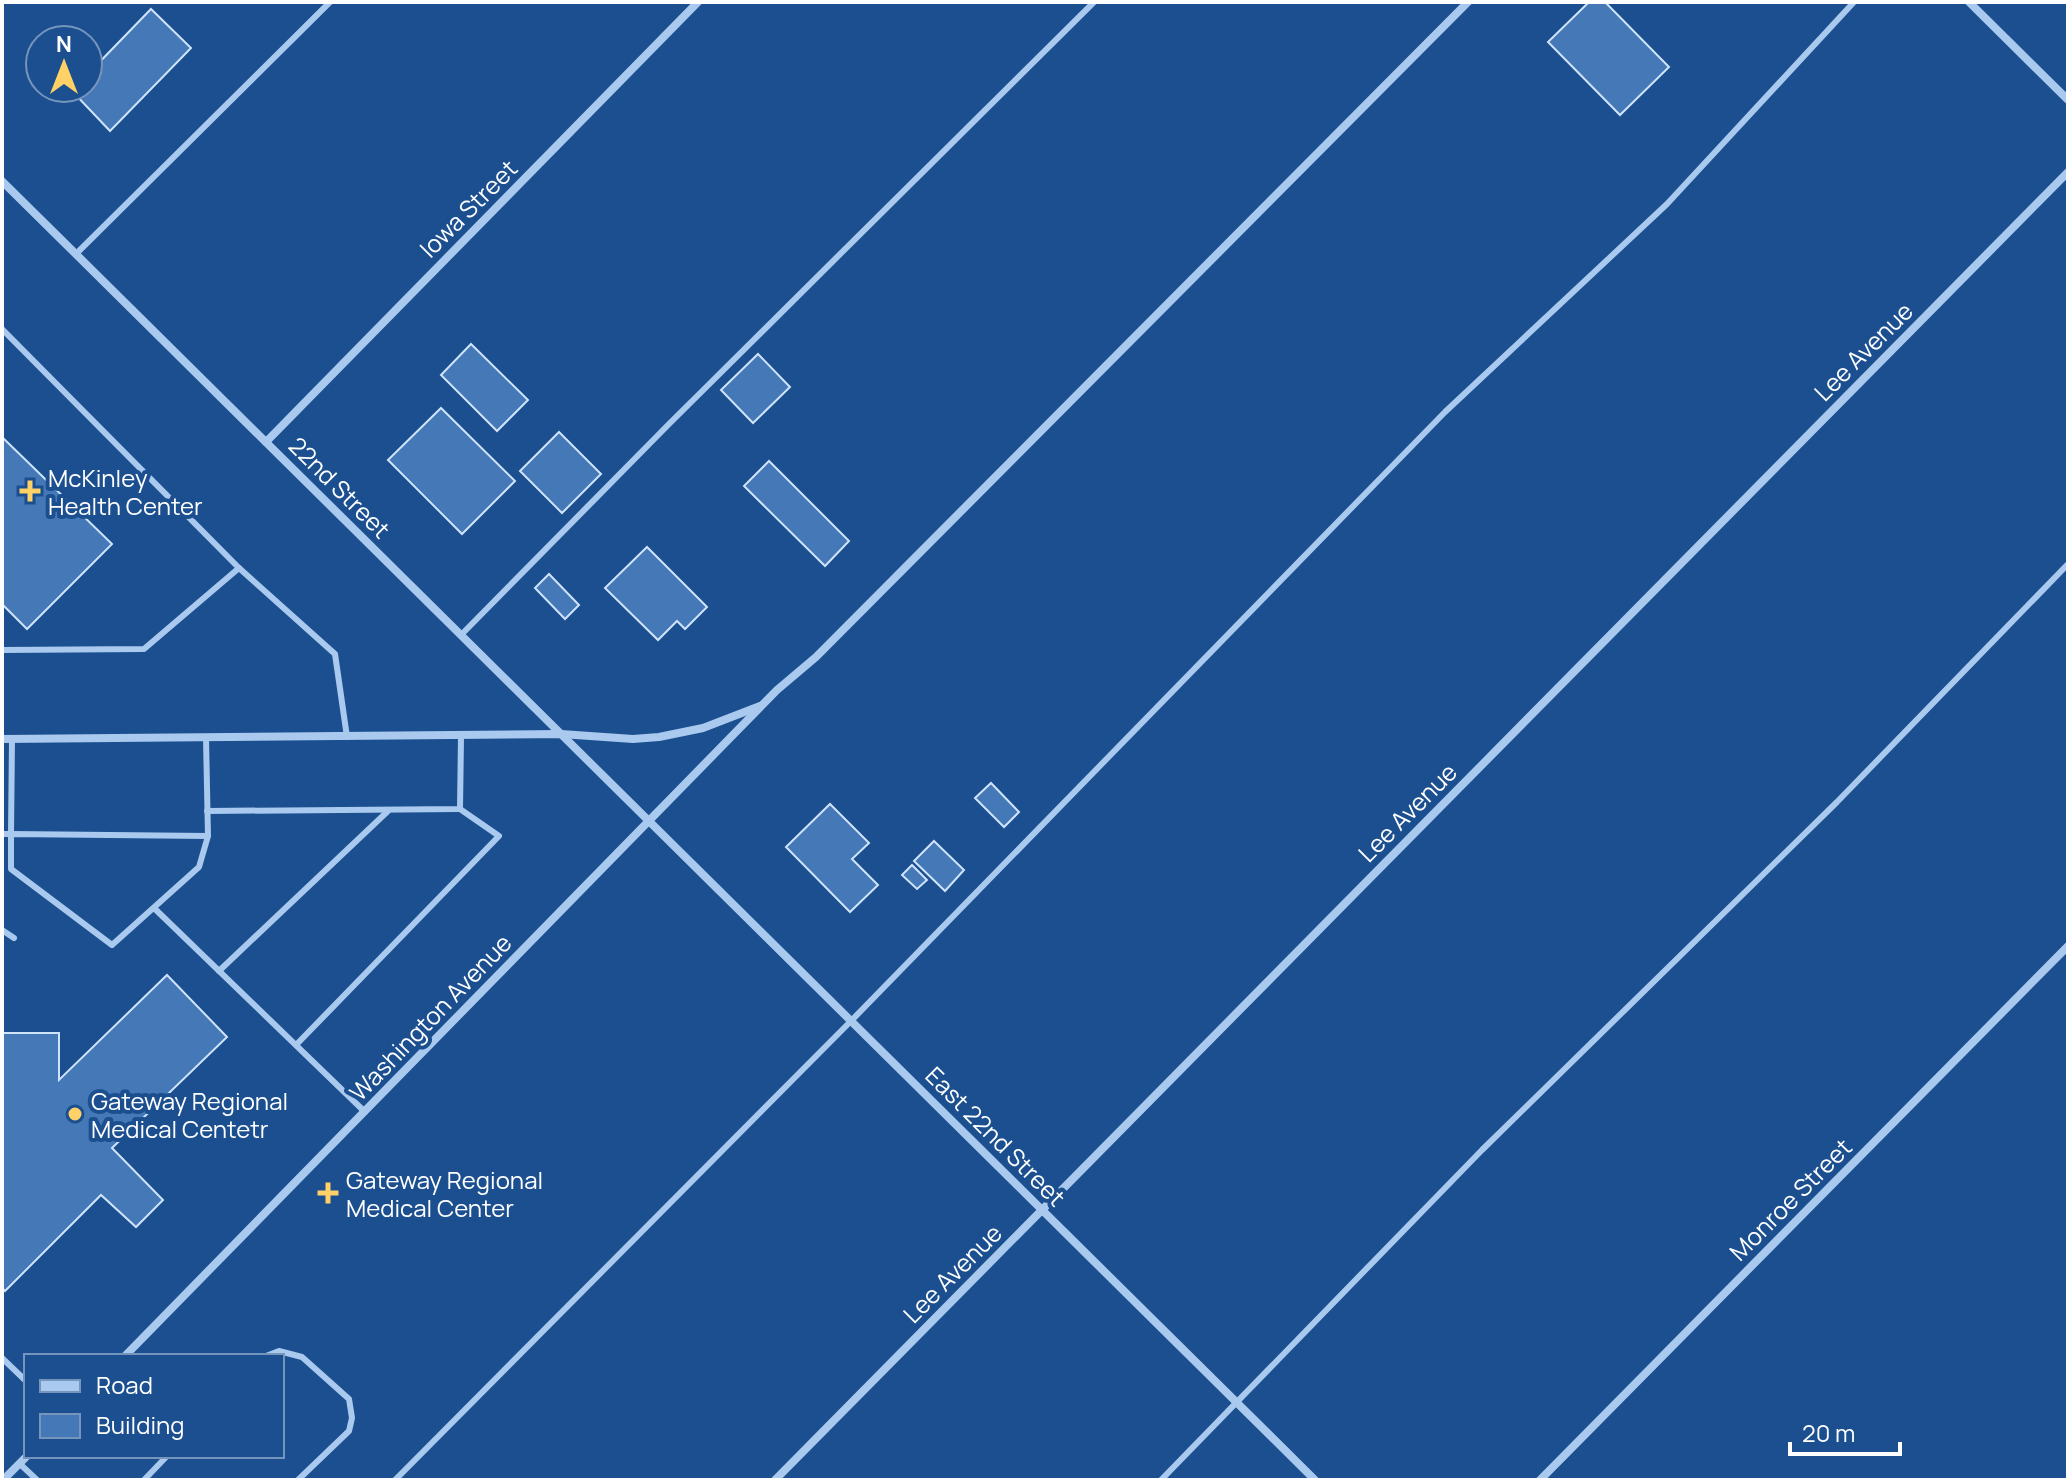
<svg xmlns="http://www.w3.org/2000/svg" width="2070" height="1482" viewBox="0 0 2070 1482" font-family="Manrope,sans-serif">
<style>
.building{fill:#4478b7;stroke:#cfe3fa;stroke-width:2}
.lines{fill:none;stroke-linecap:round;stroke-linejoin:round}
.service{stroke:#a9c9ee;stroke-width:6}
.minor{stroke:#a9c9ee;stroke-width:8}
.poi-dot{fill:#ffd166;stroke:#1b4f8f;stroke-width:3}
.labels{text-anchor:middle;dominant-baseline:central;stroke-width:8;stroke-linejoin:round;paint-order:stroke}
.street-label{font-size:24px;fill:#fff;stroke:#1b4f8f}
.poi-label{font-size:24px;fill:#fff;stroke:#1b4f8f;text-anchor:start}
</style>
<rect width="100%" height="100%" fill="#1b4f8f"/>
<g class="building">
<path d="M 1589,2 L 1605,2 L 1669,67 L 1620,115 L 1548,42 Z"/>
<path d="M 151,9 L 191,48 L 110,131 L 72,91 L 75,88 L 88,88 L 88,74 Z"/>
<path d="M 471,344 L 528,400 L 497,431 L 441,375 Z"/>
<path d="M 758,354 L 790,387 L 753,423 L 721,390 Z"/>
<path d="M 441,408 L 515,481 L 462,534 L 388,460 Z"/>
<path d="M 559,432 L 601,474 L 562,513 L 520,471 Z"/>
<path d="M 2,437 L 112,544 L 27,629 L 2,604 Z"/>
<path d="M 769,461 L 849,541 L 825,566 L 744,486 Z"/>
<path d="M 647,547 L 707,607 L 685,629 L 677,621 L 658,640 L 605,588 Z"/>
<path d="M 549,574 L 579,605 L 565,619 L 535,588 Z"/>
<path d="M 991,783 L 1019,812 L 1004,827 L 975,798 Z"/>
<path d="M 830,804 L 869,843 L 852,859 L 878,885 L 850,912 L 786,847 Z"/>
<path d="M 934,841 L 964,870 L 945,891 L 914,861 Z"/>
<path d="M 912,865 L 927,880 L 917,889 L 902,875 Z"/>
<path d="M 167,975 L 227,1037 L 112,1148 L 163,1200 L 136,1227 L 101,1195 L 5,1291 L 2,1288 L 2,1033 L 59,1033 L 59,1080 Z"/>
</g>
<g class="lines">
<g class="service">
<path d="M 76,254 L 330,2"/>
<path d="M 2,329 L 239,568"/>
<path d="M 461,635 L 669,424 L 1094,2"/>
<path d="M 2,650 L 144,649 L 239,568 L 335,654 L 347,737"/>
<path d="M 206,738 L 208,836 L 11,834 L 11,869 L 112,945 L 199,867 L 208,836"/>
<path d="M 207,811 L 460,809 L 461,737"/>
<path d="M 2,834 L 11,834 L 12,739"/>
<path d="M 154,908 L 365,1112"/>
<path d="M 2,930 L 14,938"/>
<path d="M 219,971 L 388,811"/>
<path d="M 296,1045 L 499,836 L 460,809"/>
<path d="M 266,1356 L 279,1351 L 302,1357 L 349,1399 L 352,1418 L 349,1431 L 298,1480"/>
<path d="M 2,1358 L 26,1381"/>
<path d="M 20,1464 L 37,1480"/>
<path d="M 144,1480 L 167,1456"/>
<path d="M 395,1480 L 851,1021 L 1445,412 L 1667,204 L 1854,2"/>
<path d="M 1161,1480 L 1482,1150 L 1837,802 L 2068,564"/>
</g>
<g class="minor">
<path d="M 1969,2 L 2068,100"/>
<path d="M 2,181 L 1315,1480"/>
<path d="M 266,442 L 698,2"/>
<path d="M 2,739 L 561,734 L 633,739 L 659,737 L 703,728 L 760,706"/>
<path d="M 125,1356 L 777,690 L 816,657 L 1468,2"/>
<path d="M 3,1480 L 27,1456"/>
<path d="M 775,1480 L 2068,172"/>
<path d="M 1540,1480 L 2068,946"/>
</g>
</g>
<g class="poi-dot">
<path d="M26 479h8v8h8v8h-8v8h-8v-8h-8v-8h8z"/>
<circle cx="75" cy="1114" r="8"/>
<path d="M324 1181h8v8h8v8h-8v8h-8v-8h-8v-8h8z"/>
</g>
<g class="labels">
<g class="street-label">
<text transform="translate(468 208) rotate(-45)">Iowa Street</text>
<text transform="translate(1863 351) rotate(-45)">Lee Avenue</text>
<text transform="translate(340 487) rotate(45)">22nd Street</text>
<text transform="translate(1407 812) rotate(-45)">Lee Avenue</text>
<text transform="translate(430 1017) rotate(-46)">Washington Avenue</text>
<text transform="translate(996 1136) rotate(45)">East 22nd Street</text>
<text transform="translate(1790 1199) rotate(-45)">Monroe Street</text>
<text transform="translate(952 1273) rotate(-45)">Lee Avenue</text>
</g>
<g class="poi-label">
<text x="48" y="477">McKinley<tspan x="48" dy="28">Health Center</tspan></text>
<text x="91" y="1100">Gateway Regional<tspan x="91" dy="28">Medical Centetr</tspan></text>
<text x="346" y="1179">Gateway Regional<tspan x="346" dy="28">Medical Center</tspan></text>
</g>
</g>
<rect width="2070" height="1482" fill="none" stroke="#ffffff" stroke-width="8"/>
<rect x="24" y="1354" width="260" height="104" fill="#1b4f8f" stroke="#7695bc" stroke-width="2"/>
<rect x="40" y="1380" width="40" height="12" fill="#a9c9ee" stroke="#7695bc" stroke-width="2"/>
<text x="96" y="1394" font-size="24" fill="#ffffff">Road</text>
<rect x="40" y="1414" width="40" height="24" fill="#4478b7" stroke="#7695bc" stroke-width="2"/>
<text x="96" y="1434" font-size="24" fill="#ffffff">Building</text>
<g transform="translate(64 64)"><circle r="38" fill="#1b4f8f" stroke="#7695bc" stroke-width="2"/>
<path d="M0-6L14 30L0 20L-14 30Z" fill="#ffd166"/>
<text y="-12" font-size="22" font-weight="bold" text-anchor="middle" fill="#ffffff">N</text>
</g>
<path d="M1790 1442v12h110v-12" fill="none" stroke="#ffffff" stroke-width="4"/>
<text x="1802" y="1442" font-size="24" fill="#ffffff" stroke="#1b4f8f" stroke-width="6" paint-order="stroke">20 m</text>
</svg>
